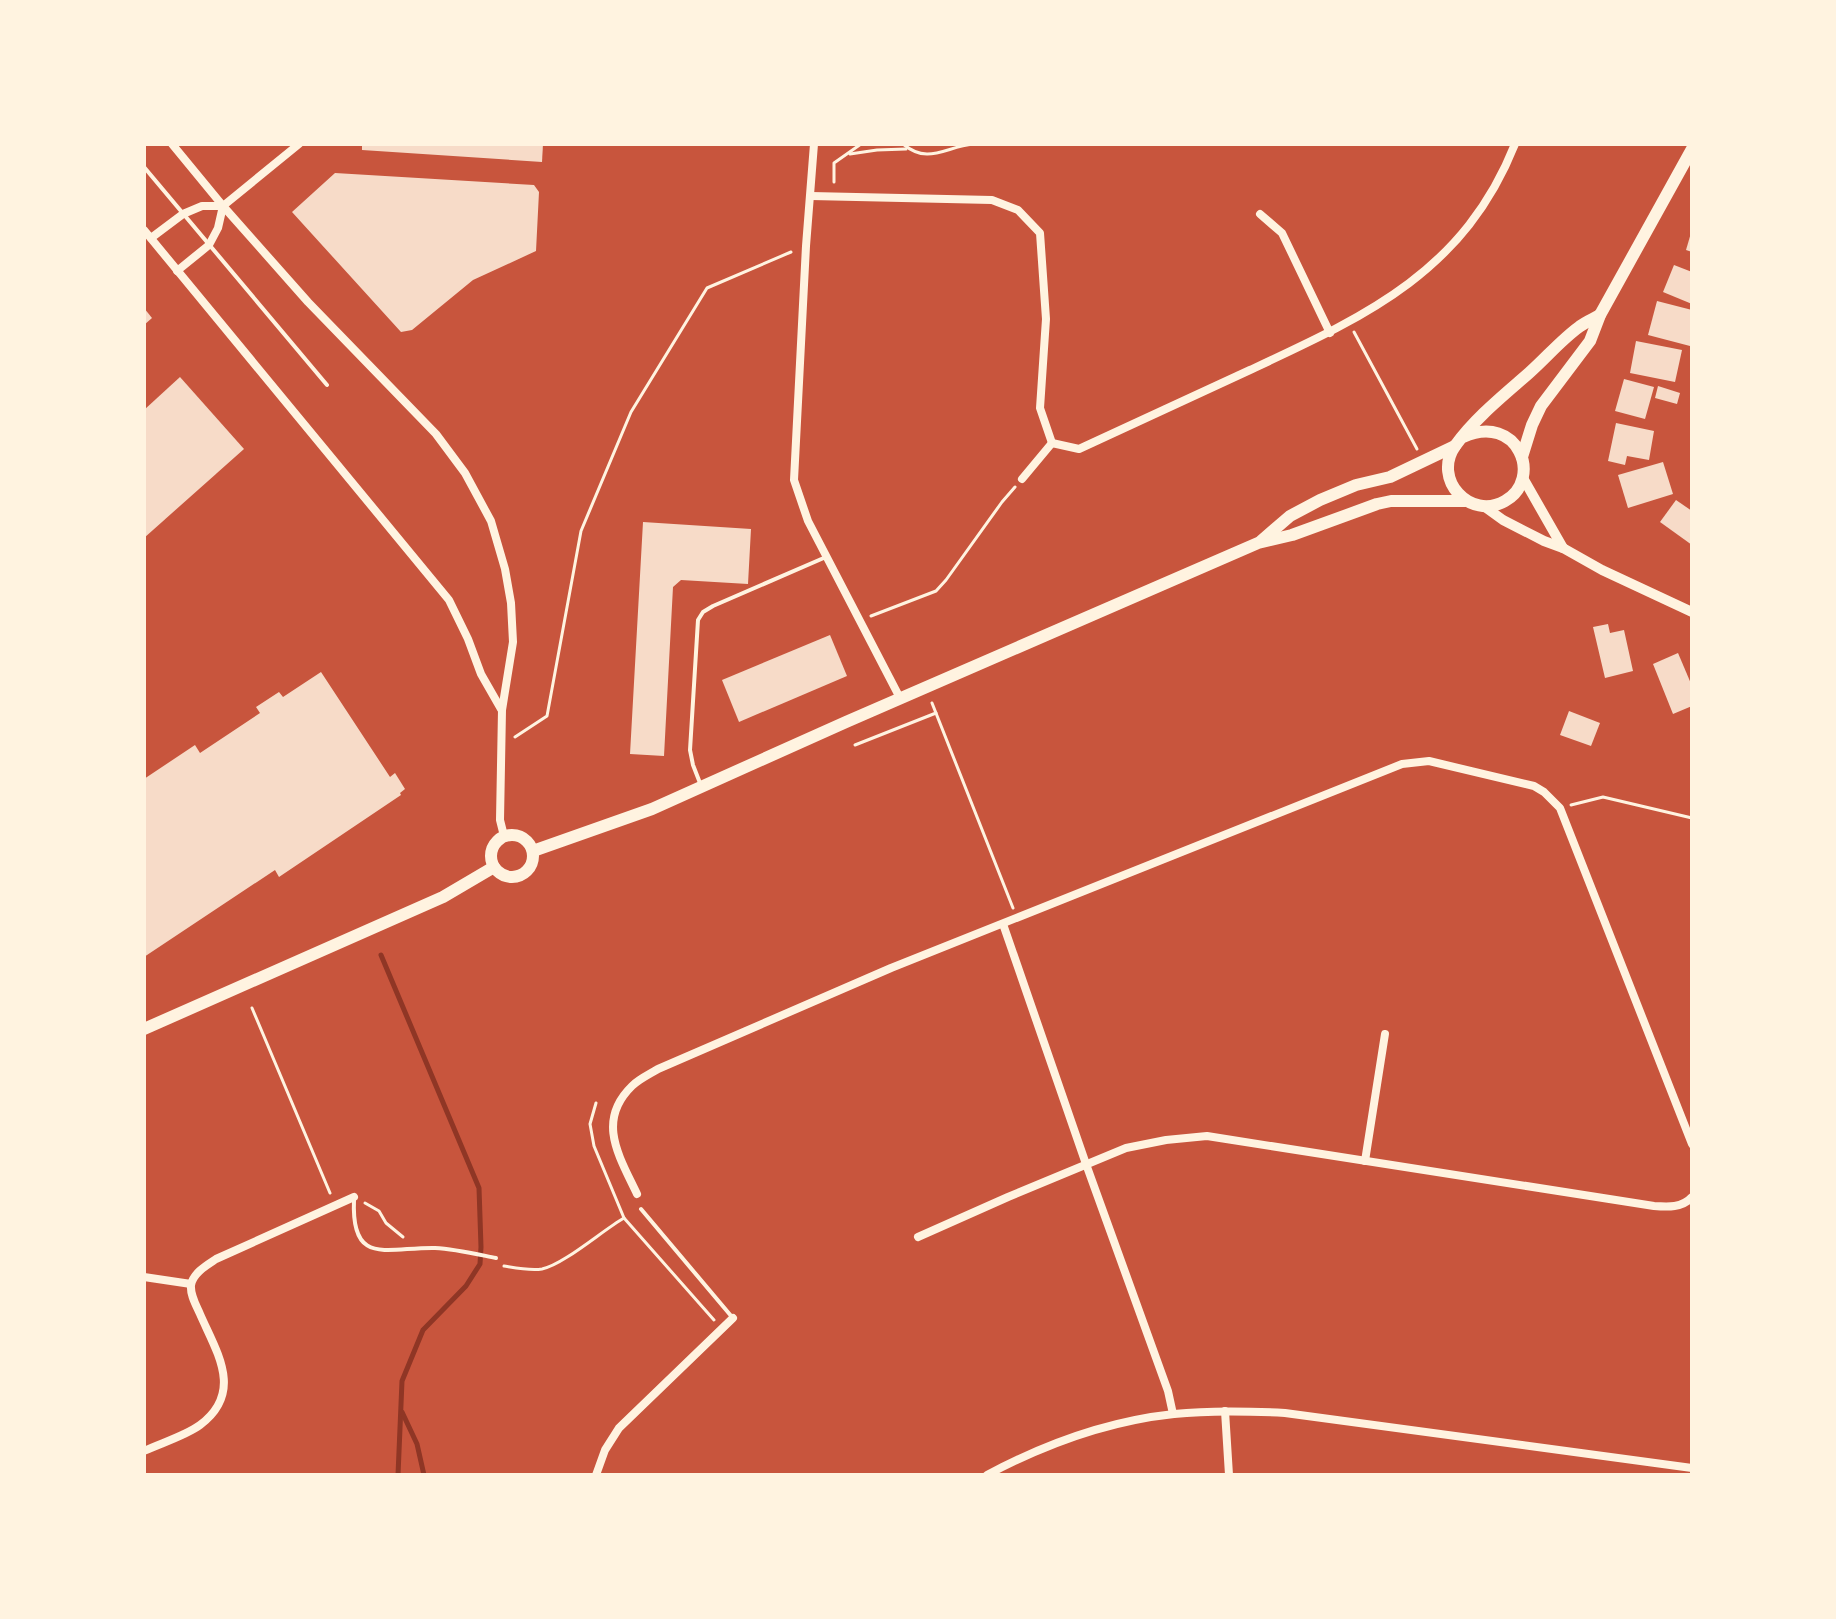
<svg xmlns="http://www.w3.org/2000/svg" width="1836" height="1619" viewBox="0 0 1836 1619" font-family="Cabin,sans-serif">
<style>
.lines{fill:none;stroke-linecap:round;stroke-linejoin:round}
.stream{stroke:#8f3625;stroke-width:5}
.building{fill:#f7dbc8}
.path{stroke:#fff3e0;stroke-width:3}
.service{stroke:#fff3e0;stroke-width:4}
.minor{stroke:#fff3e0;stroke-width:8}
.tertiary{stroke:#fff3e0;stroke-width:10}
.secondary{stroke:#fff3e0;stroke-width:12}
</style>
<rect width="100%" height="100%" fill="#c8553d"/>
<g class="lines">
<g class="stream">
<path d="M 381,955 L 479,1188 L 481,1247 L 480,1264 L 466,1286 L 423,1330 L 402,1381 L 398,1475"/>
<path d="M 402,1412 L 417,1444 L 424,1475"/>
</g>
</g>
<g class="building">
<path d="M 362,144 L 543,144 L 542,162 L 362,150 Z"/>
<path d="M 335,173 L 534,185 L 539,192 L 536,251 L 473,280 L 412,330 L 401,332 L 292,212 Z"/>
<path d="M 1691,233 L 1692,233 L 1692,252 L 1686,250 Z"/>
<path d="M 1674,265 L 1692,272 L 1692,304 L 1663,292 Z"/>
<path d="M 1657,301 L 1692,310 L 1692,339 L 1690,346 L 1648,335 Z"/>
<path d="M 144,308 L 152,318 L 144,325 Z"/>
<path d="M 1636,341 L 1682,350 L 1675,382 L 1630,373 Z"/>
<path d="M 180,377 L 244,449 L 144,538 L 144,410 Z"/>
<path d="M 1624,379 L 1654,387 L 1645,419 L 1615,411 Z"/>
<path d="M 1658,386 L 1680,393 L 1677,404 L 1655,398 Z"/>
<path d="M 1616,423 L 1654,431 L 1649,460 L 1627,456 L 1625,465 L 1608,461 Z"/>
<path d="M 1663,462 L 1673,494 L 1628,508 L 1618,475 Z"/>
<path d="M 1676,500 L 1692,511 L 1692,545 L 1660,522 Z"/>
<path d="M 643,522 L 751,529 L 748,584 L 681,580 L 673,587 L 664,756 L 630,754 Z"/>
<path d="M 1608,624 L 1610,633 L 1624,630 L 1633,671 L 1605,678 L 1593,627 Z"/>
<path d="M 830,635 L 847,676 L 739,722 L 722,680 Z"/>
<path d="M 1678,653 L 1692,686 L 1692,706 L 1673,714 L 1653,664 Z"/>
<path d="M 321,672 L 390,777 L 395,773 L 405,789 L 400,793 L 401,795 L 279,877 L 275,870 L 144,957 L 144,779 L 195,745 L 200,753 L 260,713 L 256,707 L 279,692 L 283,697 Z"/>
<path d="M 1569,711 L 1600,723 L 1591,746 L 1560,735 Z"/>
</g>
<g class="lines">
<g class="path">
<path d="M 903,144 C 928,165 945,147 973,144"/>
<path d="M 850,154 L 877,150 L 906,149"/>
<path d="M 834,182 L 834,163 L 861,144"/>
<path d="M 1354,332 L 1417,449"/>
<path d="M 871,616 L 936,591 L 946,580 L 1002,502 L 1015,487"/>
<path d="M 932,703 L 1013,908"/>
<path d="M 515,737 L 547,716 L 581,531 L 631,412 L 707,288 L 791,252"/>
<path d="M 855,745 L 936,713"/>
<path d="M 1571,805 L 1603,797 L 1692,818"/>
<path d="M 252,1008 L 330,1193"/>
<path d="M 596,1103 L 590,1124 L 594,1146 L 624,1218 L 714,1320"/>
<path d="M 365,1203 L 379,1211 L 386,1223 L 403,1237"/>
<path d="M 504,1266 C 516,1268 530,1271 542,1269 C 563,1265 603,1230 624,1218"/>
</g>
<g class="service">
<path d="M 144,167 L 327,385"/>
<path d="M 700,783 L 693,765 L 690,750 L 698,620 L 703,612 L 713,606 L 826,557"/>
<path d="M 354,1200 C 351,1267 387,1247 435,1248 C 455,1249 476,1254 496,1258"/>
<path d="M 641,1209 L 732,1317"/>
</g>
<g class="minor">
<path d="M 172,144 L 223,206 L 308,302 L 436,434 L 465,473 L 491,521 L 505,569 L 511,603 L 513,642 L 502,710 L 500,820 L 504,836"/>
<path d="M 814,144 L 806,246 L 794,480 L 808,521 L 900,698"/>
<path d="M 811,196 L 992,200 L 1018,210 L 1040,233 L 1046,319 L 1040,408 L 1052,443"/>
<path d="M 1260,214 L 1282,233 L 1330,333"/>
<path d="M 144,230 L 449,600 L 468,639 L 481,674 L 501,709"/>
<path d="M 151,238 L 183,214 L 202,206 L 223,206"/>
<path d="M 177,271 L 209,245 L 218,228 L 223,206 L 299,144"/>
<path d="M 1052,443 L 1079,449 C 1136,423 1193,396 1250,370 C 1366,316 1464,272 1515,144"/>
<path d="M 1022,479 L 1052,443"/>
<path d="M 1003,924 L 1086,1164 L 1168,1391 L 1173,1414"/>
<path d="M 1365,1161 L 1385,1034"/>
<path d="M 637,1194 C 619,1156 596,1121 632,1086 C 639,1079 650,1074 658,1069 L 891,968 L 1402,764 L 1429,761 L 1534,786 L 1544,792 L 1560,808 L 1692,1144"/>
<path d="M 918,1237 L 1008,1197 L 1126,1148 L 1166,1140 L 1207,1136 L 1654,1206 C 1668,1207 1682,1208 1692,1197"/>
<path d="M 144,1277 L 191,1284"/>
<path d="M 1225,1411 L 1229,1475"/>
<path d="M 144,1451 C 161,1443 185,1436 200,1425 C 244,1392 217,1353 200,1314 C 196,1305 190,1295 191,1285 C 193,1273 207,1265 216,1259 L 354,1197"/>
<path d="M 596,1475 L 605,1450 L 619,1428 L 733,1318"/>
<path d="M 987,1475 C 1045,1444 1108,1421 1174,1414 C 1211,1410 1248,1411 1285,1413 L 1692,1468"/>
</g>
<g class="tertiary">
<path d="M 1523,478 L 1563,548"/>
<path d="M 1485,507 L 1503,520 L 1544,541 L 1563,548 L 1602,570 L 1692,612"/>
</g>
<g class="secondary">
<path d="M 1463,437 C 1518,412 1544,479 1505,501 C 1470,521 1432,479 1455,446 C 1475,418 1504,395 1529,373 C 1546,358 1561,340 1579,327 C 1585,322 1593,319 1600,315"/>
<path d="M 1522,457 L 1532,425 L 1541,406 L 1590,341 L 1600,315 L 1692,149"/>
<path d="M 1261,541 L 1290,516 L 1320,500 L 1356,485 L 1390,477 L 1455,446"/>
<circle cx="512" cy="856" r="21"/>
<path d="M 533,851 L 652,809 L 846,722 L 1258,543 L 1292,535 L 1377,504 L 1391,501 L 1465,501"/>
<path d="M 144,1029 L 443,897 L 494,867"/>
</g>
</g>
<rect width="1836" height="1619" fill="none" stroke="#fff3e0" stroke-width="292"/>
</svg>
